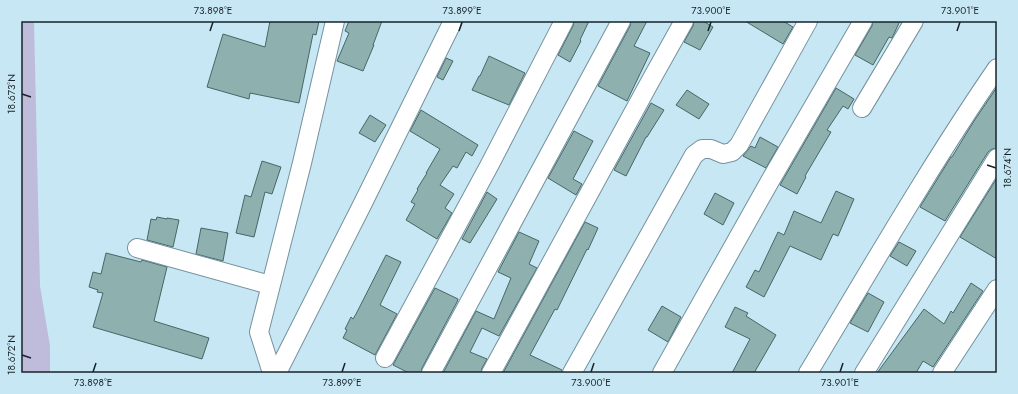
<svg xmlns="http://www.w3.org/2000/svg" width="1018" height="394" viewBox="0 0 1018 394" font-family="Jost,sans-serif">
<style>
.water{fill:#bebbdb}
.building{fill:#8eb1af;stroke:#466766}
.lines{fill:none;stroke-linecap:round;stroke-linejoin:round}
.minor-casing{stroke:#74929e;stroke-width:20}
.minor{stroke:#fff;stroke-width:18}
.ticks{fill:none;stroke:#172328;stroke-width:1.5}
.neatline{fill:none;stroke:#172328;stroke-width:1.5}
.ticks-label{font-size:10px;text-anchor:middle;fill:#172328}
</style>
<rect width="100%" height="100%" fill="#c8e7f4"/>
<path class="water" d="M 21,21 L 34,21 L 40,286 L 50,346 L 50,373 L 21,373 Z"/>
<g class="building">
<path d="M 270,21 L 319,21 L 316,35 L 313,34 L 299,103 L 250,93 L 249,99 L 207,87 L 223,34 L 265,47 Z"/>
<path d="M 349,21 L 382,21 L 373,45 L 374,45 L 363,71 L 337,61 L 349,33 L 345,31 Z"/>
<path d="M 574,21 L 589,21 L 580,40 L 581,41 L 570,62 L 558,55 L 573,26 Z"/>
<path d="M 631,21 L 647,21 L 634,46 L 650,53 L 627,101 L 598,86 L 630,26 Z"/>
<path d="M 694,21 L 703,21 L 713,27 L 700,50 L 684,42 L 693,26 Z"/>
<path d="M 745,21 L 783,21 L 793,27 L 783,44 Z"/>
<path d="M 873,21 L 900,21 L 892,38 L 889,37 L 873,65 L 855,55 L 872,26 Z"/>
<path d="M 489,56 L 525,73 L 509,105 L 472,90 L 479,76 L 480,76 Z"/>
<path d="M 446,58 L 453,61 L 443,80 L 437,77 Z"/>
<path d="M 997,87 L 997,148 L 992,149 L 988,152 L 945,221 L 920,207 L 951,157 L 952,157 L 974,121 Z"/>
<path d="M 836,88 L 854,99 L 848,109 L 843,106 L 827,130 L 831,132 L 805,176 L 806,177 L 797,194 L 780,185 Z"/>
<path d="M 687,90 L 709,104 L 699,119 L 676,105 Z"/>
<path d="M 651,103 L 664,110 L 647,137 L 646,137 L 626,176 L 614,170 Z"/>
<path d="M 421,110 L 478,145 L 472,156 L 466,152 L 457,168 L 453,166 L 440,185 L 454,194 L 445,208 L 452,213 L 437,239 L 406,220 L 415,204 L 411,202 L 418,190 L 417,189 L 427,173 L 426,173 L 440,149 L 410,131 Z"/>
<path d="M 370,115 L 386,125 L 375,142 L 359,133 Z"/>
<path d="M 574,131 L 593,141 L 573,179 L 582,184 L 576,195 L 548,178 Z"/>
<path d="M 760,137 L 778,147 L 766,168 L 743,156 L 751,146 L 755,148 Z"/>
<path d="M 262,161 L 281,167 L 272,194 L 265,192 L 254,237 L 236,233 L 245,195 L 251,197 Z"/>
<path d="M 997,178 L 997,259 L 960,237 Z"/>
<path d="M 836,191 L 854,199 L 838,236 L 833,234 L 821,260 L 790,246 L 764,297 L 746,287 L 755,270 L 759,272 L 778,232 L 784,235 L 794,211 L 821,223 Z"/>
<path d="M 487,192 L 497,199 L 470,243 L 462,239 Z"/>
<path d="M 715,193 L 734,203 L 723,225 L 704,214 Z"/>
<path d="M 157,217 L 167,219 L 167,218 L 179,220 L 173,247 L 147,240 L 151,219 L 156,220 Z"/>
<path d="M 585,222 L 598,228 L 588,250 L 587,249 L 557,310 L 555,309 L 530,355 L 562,370 L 562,373 L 503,373 Z"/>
<path d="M 201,228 L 228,233 L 223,261 L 196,254 Z"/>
<path d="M 519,232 L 539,241 L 529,264 L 537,268 L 499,336 L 482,328 L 470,352 L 487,359 L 482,368 L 481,373 L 443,373 L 476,311 L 494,319 L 511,278 L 498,272 Z"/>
<path d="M 899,242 L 916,251 L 907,266 L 890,256 Z"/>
<path d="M 106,253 L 141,262 L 142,260 L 167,267 L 154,321 L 209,338 L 202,359 L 93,327 L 103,293 L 97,292 L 98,290 L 89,287 L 93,272 L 101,274 Z"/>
<path d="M 386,255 L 401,262 L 380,305 L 397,314 L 375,355 L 343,338 L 347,330 L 345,329 L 351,317 L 353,319 L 356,314 Z"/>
<path d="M 971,283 L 983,291 L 933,367 L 923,361 L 916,373 L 877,373 L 924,309 L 944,324 L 951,311 L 953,313 Z"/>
<path d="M 435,288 L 458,299 L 457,302 L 422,368 L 421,373 L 409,373 L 393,365 Z"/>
<path d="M 868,293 L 884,302 L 868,332 L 850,323 Z"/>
<path d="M 662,306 L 681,317 L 668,342 L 648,330 Z"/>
<path d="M 735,307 L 748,313 L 746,316 L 776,335 L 754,373 L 732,373 L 750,339 L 725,327 Z"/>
</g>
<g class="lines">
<defs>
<g id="minor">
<path d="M 862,108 L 914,21"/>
<path d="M 137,248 L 270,285"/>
<path d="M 385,358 L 489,166 L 564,21"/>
<path d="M 272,373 L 259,332 L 302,163 L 335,21"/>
<path d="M 277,373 L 362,205 L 453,21"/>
<path d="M 431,373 L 621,21"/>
<path d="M 491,373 L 651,80 L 684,21"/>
<path d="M 572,373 L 694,155 L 702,149 L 711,149 L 723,154 L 732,152 L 739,145 L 808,21"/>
<path d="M 662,373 L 770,181 L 863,21"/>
<path d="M 808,373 C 870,270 929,167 997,68"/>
<path d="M 864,373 L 997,158"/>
<path d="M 942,373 L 997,289"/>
</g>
</defs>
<use href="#minor" class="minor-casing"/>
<use href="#minor" class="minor"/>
</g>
<path class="ticks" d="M 210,31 L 213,22M 459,31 L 462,22M 708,31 L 711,22M 957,31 L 960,22M 22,94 L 31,97M 987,165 L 996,168M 22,355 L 31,358M 93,372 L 96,363M 342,372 L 345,363M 591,372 L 594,363M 840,372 L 843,363"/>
<rect width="1018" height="394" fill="none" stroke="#c8e7f4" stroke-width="44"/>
<rect x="22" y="22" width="974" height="350" class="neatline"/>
<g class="ticks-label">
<text x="213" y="14">73.898°E</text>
<text x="462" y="14">73.899°E</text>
<text x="711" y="14">73.900°E</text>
<text x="960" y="14">73.901°E</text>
<text transform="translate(11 94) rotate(-90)" y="4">18.673°N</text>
<text transform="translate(1007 168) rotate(-90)" y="4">18.674°N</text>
<text transform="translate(11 355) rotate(-90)" y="4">18.672°N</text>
<text x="93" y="386">73.898°E</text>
<text x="342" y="386">73.899°E</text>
<text x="591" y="386">73.900°E</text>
<text x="840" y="386">73.901°E</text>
</g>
</svg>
